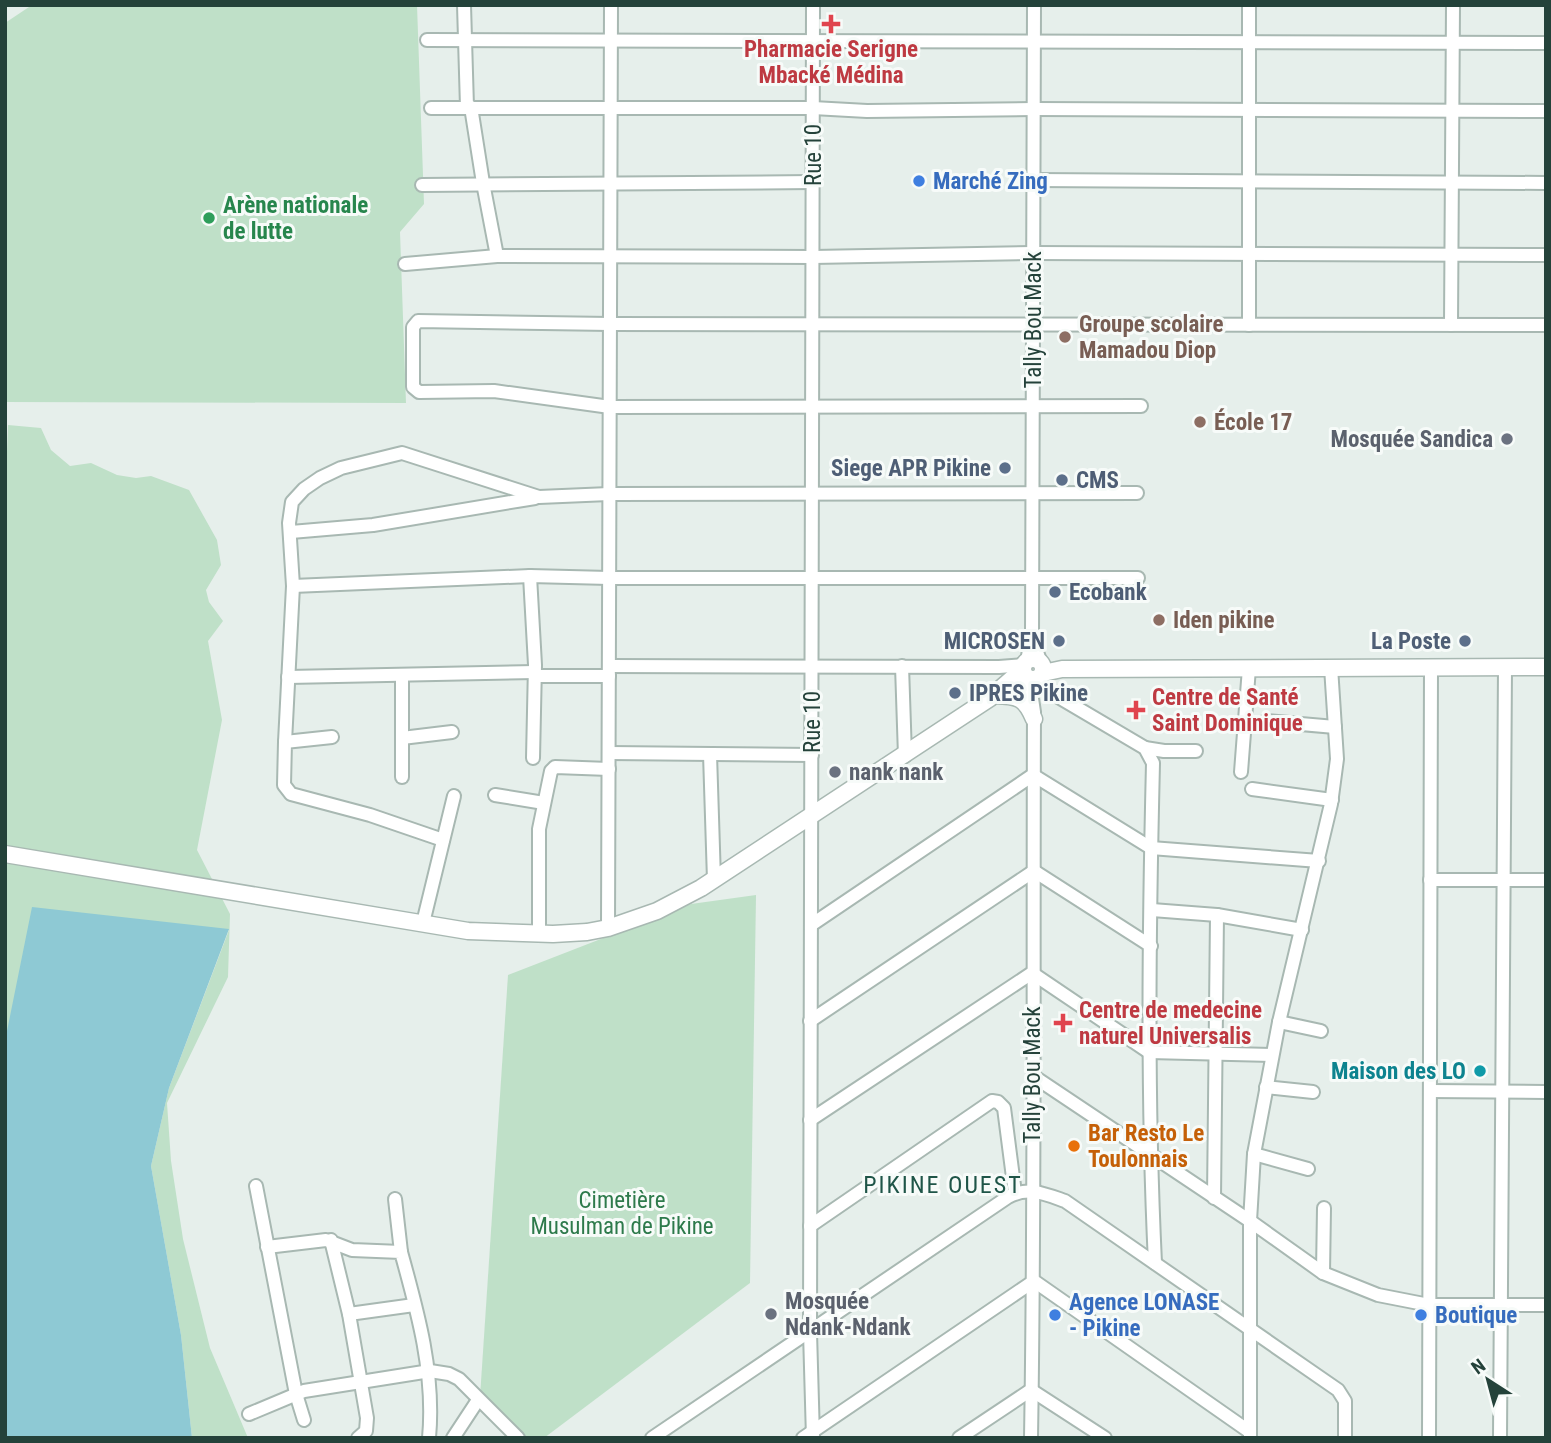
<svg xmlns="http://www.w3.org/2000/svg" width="1551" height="1443" viewBox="0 0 1551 1443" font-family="'Roboto Condensed',sans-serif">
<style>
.green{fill:#bfe0c8}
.water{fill:#8ec9d4}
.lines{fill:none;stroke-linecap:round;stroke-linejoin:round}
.minor-casing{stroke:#a8b8b2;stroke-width:16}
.tertiary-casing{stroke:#a8b8b2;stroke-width:19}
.minor{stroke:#fff;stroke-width:12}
.tertiary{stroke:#fff;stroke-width:16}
.health-dot{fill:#e0444e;stroke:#f7fbf9;stroke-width:2.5}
.shop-dot{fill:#3f7fe0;stroke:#f7fbf9;stroke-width:2.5}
.leisure-dot{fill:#2e9e5b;stroke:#f7fbf9;stroke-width:2.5}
.education-dot{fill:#8d6e63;stroke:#f7fbf9;stroke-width:2.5}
.worship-dot{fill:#6b7280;stroke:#f7fbf9;stroke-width:2.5}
.service-dot{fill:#5c6f8a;stroke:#f7fbf9;stroke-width:2.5}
.culture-dot{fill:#0f9aa8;stroke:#f7fbf9;stroke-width:2.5}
.food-dot{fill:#e8710a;stroke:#f7fbf9;stroke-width:2.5}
.labels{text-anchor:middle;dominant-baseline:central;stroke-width:6;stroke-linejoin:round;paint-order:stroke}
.health-label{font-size:23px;font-weight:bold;fill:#be3a42;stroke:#f7fbf9;text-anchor:start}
.street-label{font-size:23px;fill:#24423a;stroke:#f7fbf9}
.shop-label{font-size:23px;font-weight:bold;fill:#366cbe;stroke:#f7fbf9;text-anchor:start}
.leisure-label{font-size:23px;font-weight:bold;fill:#27864d;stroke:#f7fbf9;text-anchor:start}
.education-label{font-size:23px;font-weight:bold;fill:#785e54;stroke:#f7fbf9;text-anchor:start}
.worship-label{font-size:23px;font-weight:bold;fill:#5b616d;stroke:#f7fbf9;text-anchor:start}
.service-label{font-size:23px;font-weight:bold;fill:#4e5e75;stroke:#f7fbf9;text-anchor:end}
.culture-label{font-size:23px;font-weight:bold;fill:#0d838f;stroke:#f7fbf9;text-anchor:end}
.food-label{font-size:23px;font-weight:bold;fill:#c56008;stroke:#f7fbf9;text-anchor:start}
.park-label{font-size:23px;fill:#2d7a4b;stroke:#f7fbf9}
.neighbourhood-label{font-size:24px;letter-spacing:2px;fill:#1f5548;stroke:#f7fbf9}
</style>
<rect width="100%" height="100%" fill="#e6efeb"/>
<g class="green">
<path d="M 32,5 L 417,5 L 424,204 L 400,232 L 406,403 L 5,402 L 5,23 Z"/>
<path d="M 8,425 L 41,428 L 51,450 L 70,466 L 91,463 L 117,475 L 136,478 L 151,476 L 189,490 L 217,540 L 221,565 L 206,590 L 209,602 L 223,621 L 208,641 L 222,720 L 197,850 L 230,914 L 228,977 L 167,1103 L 171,1161 L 183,1239 L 210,1348 L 248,1438 L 192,1438 L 181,1335 L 151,1166 L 169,1088 L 229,930 L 5,1041 L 5,505 Z"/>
<path d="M 756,895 L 750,1283 L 544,1438 L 521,1438 L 480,1397 L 508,975 L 691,904 Z"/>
</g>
<path class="water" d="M 32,907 L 229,929 L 169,1088 L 151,1166 L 181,1335 L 192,1438 L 5,1438 L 5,1041 Z"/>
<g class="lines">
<defs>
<g id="minor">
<path d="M 464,5 L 467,107"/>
<path d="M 813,5 L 810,1332 L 813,1438"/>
<path d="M 427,40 L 1546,43"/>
<path d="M 471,107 L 483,183 L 497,256"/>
<path d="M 431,108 L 813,108 L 867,111 L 1034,109 L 1546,111"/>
<path d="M 1034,180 L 1546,183"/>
<path d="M 422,185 L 813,182"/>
<path d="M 405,264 L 497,256 L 813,257 L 1033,253 L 1546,255"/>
<path d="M 1249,325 L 1249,5"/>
<path d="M 1451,325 L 1453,5"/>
<path d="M 1141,406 L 610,407 L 494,391 L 419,392 L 413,387 L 413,327 L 418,321 L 610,324 L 1546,325"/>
<path d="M 291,532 L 373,525 L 535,498"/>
<path d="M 530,576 L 535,665 L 533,758"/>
<path d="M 293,586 L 530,576 L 609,578 L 1138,578"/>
<path d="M 1033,639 L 1040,661"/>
<path d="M 1027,661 L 1032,635 L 1034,5"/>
<path d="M 609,666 L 999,667 L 1024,665"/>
<path d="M 902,666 L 905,756"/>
<path d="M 535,676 L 609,676"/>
<path d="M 288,677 L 535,672"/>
<path d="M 1029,679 L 1034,712 C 1033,954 1035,1196 1031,1438"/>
<path d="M 1040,686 L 1145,748 L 1153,763 C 1149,930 1147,1097 1155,1263"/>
<path d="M 1266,721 L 1335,727"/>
<path d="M 332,737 L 285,742 L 284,785 L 291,794 L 370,815 L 443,840"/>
<path d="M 402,738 L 452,732"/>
<path d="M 285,742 L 293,586 L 289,523 L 292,502 L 304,489 L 320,478 L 341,468 L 402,453 L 539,497 L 609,494 L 1137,493"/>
<path d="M 1145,748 L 1164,751 L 1196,751"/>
<path d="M 609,753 L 812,755"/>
<path d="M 710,754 L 714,880"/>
<path d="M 1241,772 L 1249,668"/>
<path d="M 402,777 L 402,675"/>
<path d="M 1252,789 L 1332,800"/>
<path d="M 495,795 L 544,803"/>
<path d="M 1430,880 L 1546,880"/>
<path d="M 1152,910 L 1217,915 L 1302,930"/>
<path d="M 423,923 L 454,796"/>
<path d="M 811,925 L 1033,775 L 1151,848 L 1319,861"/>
<path d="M 608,928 L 611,5"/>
<path d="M 539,934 L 539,829 L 551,771 L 555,767 L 609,769"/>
<path d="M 810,1021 L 1034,871 L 1151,946"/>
<path d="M 1279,1022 L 1321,1031"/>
<path d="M 1033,1076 L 1250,1221 L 1323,1273 L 1378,1295 L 1429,1305 L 1546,1305"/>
<path d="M 1266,1087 L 1313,1092"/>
<path d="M 1430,1091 L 1546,1092"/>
<path d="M 810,1120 L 1032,973 L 1149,1052 L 1272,1055"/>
<path d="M 1254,1154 L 1308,1169"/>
<path d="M 256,1186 L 296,1394 L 304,1420"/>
<path d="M 1214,1198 L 1217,915"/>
<path d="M 395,1199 L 401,1252"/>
<path d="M 810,1226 L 992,1101 L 998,1102 L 1004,1108 L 1015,1193"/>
<path d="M 331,1240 L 349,1314 L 367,1418 L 366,1431 L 358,1438"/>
<path d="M 267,1247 L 326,1240 L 352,1250 L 401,1252 C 418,1313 435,1374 429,1438"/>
<path d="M 1323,1273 L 1324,1208"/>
<path d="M 349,1314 L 414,1305"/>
<path d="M 249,1414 L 304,1391 L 430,1371 L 449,1374 L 459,1379 L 518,1438"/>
<path d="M 453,1438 L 478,1400"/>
<path d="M 652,1438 L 1008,1197 C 1028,1186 1045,1194 1065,1201 L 1338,1390 L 1345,1401 L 1345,1438"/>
<path d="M 803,1438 L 1034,1281 L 1250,1432"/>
<path d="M 959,1438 L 1031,1390 L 1105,1438"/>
<path d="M 1250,1438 L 1250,1221 L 1254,1154 L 1279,1022 L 1331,804 L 1337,759 L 1331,667"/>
<path d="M 1429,1438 L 1431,667"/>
<path d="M 1500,1438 L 1505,667"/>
</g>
<g id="tertiary">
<circle cx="1033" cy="669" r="10"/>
<path d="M 1043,673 L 1062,669 L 1546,667"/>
<path d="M 995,695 C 1018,696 1025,697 1034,719"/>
<path d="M 5,854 L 468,931 L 553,934 L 587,932 L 608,928 L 657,911 L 701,888 L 990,698 L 1023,669"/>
</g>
</defs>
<use href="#minor" class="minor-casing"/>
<use href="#tertiary" class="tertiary-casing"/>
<use href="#minor" class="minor"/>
<use href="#tertiary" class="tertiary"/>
</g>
<g class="health-dot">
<path d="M827.5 13.5h7v7h7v7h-7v7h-7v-7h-7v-7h7z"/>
<path d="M1132.5 699.5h7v7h7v7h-7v7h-7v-7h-7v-7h7z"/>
<path d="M1059.5 1012.5h7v7h7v7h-7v7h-7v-7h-7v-7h7z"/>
</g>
<g class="shop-dot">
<circle cx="919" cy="181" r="7"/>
<circle cx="1055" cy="1315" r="7"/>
<circle cx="1421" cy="1315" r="7"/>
</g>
<circle class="leisure-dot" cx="209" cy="218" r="7"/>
<g class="education-dot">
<circle cx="1065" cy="337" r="7"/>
<circle cx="1200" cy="422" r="7"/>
<circle cx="1159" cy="620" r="7"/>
</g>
<g class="worship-dot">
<circle cx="1507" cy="439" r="7"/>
<circle cx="835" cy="772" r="7"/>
<circle cx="771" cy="1314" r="7"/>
</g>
<g class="service-dot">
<circle cx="1005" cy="468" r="7"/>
<circle cx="1062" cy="480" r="7"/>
<circle cx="1055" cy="592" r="7"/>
<circle cx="1059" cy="641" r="7"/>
<circle cx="1465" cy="641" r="7"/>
<circle cx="955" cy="693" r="7"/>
</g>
<circle class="culture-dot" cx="1480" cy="1071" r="7"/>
<circle class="food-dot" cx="1074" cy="1146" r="7"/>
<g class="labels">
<g class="health-label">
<text x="831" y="49" text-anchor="middle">Pharmacie Serigne<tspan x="831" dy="26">Mbacké Médina</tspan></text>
<text x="1152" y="697">Centre de Santé<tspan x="1152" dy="26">Saint Dominique</tspan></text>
<text x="1079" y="1010">Centre de medecine<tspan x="1079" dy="26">naturel Universalis</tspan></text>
</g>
<g class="street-label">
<text transform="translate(813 155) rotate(-90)">Rue 10</text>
<text transform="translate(1033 320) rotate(-90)">Tally Bou Mack</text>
<text transform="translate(812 722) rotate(-90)">Rue 10</text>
<text transform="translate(1032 1075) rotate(-90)">Tally Bou Mack</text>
</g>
<g class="shop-label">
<text x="933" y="181">Marché Zing</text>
<text x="1069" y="1302">Agence LONASE<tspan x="1069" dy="26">- Pikine</tspan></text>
<text x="1435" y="1315">Boutique</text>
</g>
<g class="leisure-label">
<text x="223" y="205">Arène nationale<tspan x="223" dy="26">de lutte</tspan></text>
</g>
<g class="education-label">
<text x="1079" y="324">Groupe scolaire<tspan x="1079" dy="26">Mamadou Diop</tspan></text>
<text x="1214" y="422">École 17</text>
<text x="1173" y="620">Iden pikine</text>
</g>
<g class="worship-label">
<text x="1493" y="439" text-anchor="end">Mosquée Sandica</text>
<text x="849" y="772">nank nank</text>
<text x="785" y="1301">Mosquée<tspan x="785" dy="26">Ndank-Ndank</tspan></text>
</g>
<g class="service-label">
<text x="991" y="468">Siege APR Pikine</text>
<text x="1076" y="480" text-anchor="start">CMS</text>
<text x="1069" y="592" text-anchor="start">Ecobank</text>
<text x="1045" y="641">MICROSEN</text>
<text x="1451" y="641">La Poste</text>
<text x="969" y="693" text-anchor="start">IPRES Pikine</text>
</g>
<g class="culture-label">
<text x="1466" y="1071">Maison des LO</text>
</g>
<g class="food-label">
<text x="1088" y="1133">Bar Resto Le<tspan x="1088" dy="26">Toulonnais</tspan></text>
</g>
<g class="park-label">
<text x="622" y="1200">Cimetière<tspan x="622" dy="26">Musulman de Pikine</tspan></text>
</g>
<g class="neighbourhood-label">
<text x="943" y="1185">PIKINE OUEST</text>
</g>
</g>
<rect width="1551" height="1443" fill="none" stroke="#24423a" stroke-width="14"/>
<g transform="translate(1488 1380) rotate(324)" stroke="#f7fbf9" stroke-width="5" paint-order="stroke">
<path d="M0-5L12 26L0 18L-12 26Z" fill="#24423a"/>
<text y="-10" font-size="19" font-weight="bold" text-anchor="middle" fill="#24423a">N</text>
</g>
</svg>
